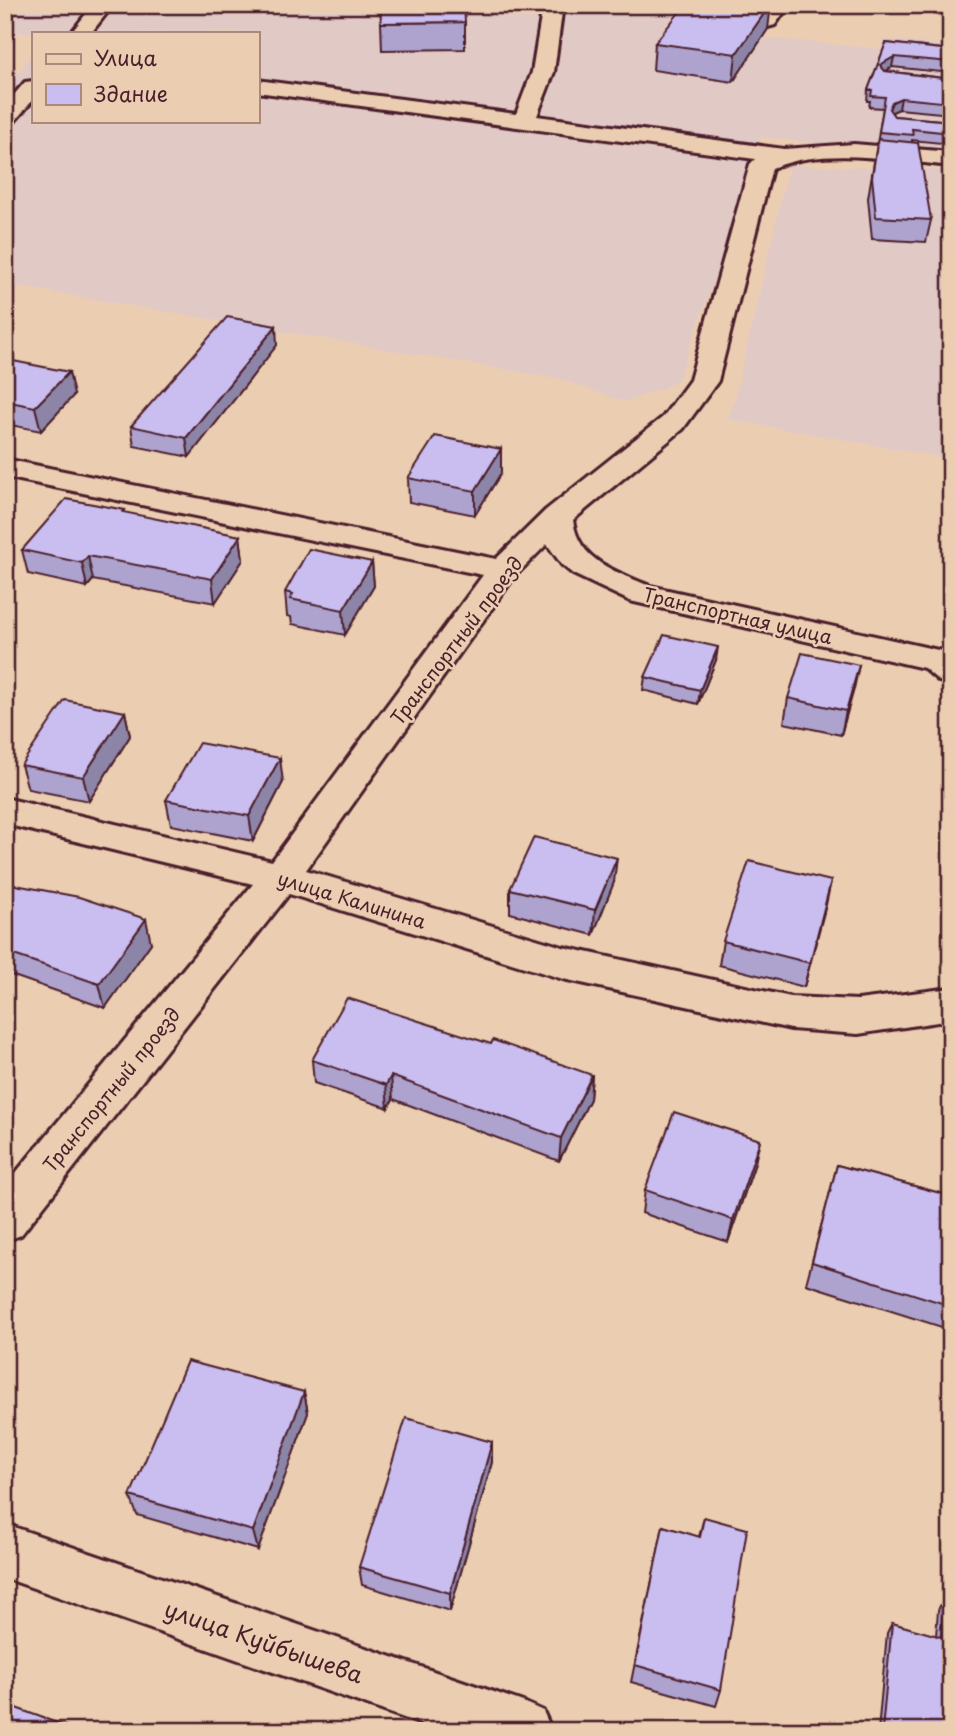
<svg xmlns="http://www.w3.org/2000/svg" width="956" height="1736" viewBox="0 0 956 1736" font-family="'Playpen Sans',sans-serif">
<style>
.built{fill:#e1c9c5}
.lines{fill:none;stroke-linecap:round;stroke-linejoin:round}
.minor-casing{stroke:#4a1f2b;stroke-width:6}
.minor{fill:#ebceb2;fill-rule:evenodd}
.wall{fill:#aea3ce;stroke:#4a1f2b;stroke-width:2}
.shaded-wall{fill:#8d85a8;stroke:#4a1f2b;stroke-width:2}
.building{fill:#cabef0;stroke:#4a1f2b;stroke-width:2}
.labels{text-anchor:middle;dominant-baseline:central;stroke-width:5;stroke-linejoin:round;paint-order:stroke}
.street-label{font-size:19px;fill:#4a1f2b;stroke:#ebceb2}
.near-street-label{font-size:23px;fill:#4a1f2b;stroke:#ebceb2}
</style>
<rect width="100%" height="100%" fill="#ebceb2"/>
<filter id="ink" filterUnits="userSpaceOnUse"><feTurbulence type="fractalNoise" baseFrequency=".0143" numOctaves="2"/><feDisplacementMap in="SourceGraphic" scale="14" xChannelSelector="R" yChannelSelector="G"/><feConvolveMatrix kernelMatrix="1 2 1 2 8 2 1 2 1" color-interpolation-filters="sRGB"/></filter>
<g filter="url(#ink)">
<g class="built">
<path d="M 18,5 L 742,5 L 720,33 L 880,49 L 884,39 L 951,46 L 951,152 L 843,146 L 762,137 L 749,160 L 720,264 L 677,382 L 626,402 L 559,379 L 5,284 L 5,90 L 33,53 L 33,121 L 257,121 L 257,33 L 5,33 L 5,22 Z"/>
<path d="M 789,165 L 951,170 L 951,459 L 727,419 L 733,406 Z"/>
</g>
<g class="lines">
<defs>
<g id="minor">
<path d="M 93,5 L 113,5 L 91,33 L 71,33 Z"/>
<path d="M 543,5 L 563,5 L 554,72 L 537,116 L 784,149 L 854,144 L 951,152 L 951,166 C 893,161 828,146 772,168 L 718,381 L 683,429 L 573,520 C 578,561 616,572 650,586 L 947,652 L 951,655 L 951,684 L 939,681 L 924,668 L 630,601 L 573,574 L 562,565 L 547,544 L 514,577 L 306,870 L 563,947 L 791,997 L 858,1000 L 951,988 L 951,1020 L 858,1034 L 791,1029 L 563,979 L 289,894 L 21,1235 L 5,1241 L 5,1186 L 253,884 L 5,824 L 5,798 L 272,861 L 483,575 L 5,477 L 5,459 L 496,559 L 546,510 L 663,417 L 690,380 L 750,164 L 755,159 L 257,92 L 257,80 L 516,114 L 532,72 Z"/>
<path d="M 769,5 L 789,5 L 775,25 L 768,27 L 758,21 Z"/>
<path d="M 33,81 L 33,100 L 13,123 L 5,125 L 5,105 L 25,82 Z"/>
<path d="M 5,1524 L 523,1702 L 543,1711 L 552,1731 L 441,1731 L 5,1578 Z"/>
</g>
</defs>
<use href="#minor" class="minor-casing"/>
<use href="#minor" class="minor"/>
</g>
<g class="wall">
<path d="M 465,22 L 465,49 L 382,50 L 381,23 Z"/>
<path d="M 768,29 L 733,82 L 653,70 L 655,43 Z"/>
<path d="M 886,43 L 951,50 L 951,73 L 892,67 L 886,71 L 951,79 L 951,114 L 899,109 L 891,112 L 894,116 L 951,121 L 951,144 L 912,140 L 912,143 L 931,220 L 926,242 L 872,239 L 868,198 L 883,108 L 869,107 L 870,101 L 867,101 L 868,90 Z"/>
<path d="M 277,345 L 189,457 L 134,446 L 131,426 Z"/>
<path d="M 5,369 L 74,395 L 41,431 L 5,424 Z"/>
<path d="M 501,449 L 501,473 L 475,515 L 409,502 L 408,478 Z"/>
<path d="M 125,513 L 240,536 L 243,560 L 215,603 L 93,580 L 87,587 L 28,574 L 22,550 Z"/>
<path d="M 372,562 L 374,586 L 345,635 L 292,624 L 291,617 L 287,616 L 285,592 Z"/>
<path d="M 716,660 L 698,704 L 643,690 L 645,677 Z"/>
<path d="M 859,665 L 841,735 L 784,723 L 788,698 Z"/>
<path d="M 125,712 L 130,736 L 89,801 L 28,789 L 21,765 Z"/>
<path d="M 283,782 L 253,841 L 171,825 L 166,800 Z"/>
<path d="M 831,881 L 804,987 L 719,965 L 723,941 Z"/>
<path d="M 614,882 L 593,935 L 510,913 L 510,889 Z"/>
<path d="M 5,883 L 151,943 L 105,1008 L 5,973 Z"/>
<path d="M 312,1060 L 592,1075 L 590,1099 L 559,1161 L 393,1099 L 388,1108 L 314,1083 Z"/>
<path d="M 755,1163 L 728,1242 L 642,1213 L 645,1190 Z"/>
<path d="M 837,1165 L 951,1196 L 951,1330 L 806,1284 Z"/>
<path d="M 304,1392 L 308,1413 L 258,1550 L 137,1515 L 130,1496 Z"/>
<path d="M 492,1442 L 492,1462 L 450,1611 L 362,1585 L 359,1567 Z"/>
<path d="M 704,1517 L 721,1690 L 716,1706 L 631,1682 L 663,1526 L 699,1537 Z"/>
<path d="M 943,1600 L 951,1731 L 878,1731 L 887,1633 L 892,1623 L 936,1636 L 938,1610 Z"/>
</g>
<g class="shaded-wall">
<path d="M 770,5 L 771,5 L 768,29 L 733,82 L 736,54 Z"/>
<path d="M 894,57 L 892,67 L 878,76 L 880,65 Z"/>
<path d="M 901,98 L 899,109 L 890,113 L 889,109 L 892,102 Z"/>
<path d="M 276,326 L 277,345 L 189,457 L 186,438 Z"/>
<path d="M 69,372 L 74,395 L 41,431 L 35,407 Z"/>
<path d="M 501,449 L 501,473 L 475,515 L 475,491 Z"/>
<path d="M 240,536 L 243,560 L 215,603 L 212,579 Z"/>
<path d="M 88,556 L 93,580 L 87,587 L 82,563 Z"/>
<path d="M 372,562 L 374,586 L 345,635 L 343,610 Z"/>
<path d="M 718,647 L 716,660 L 698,704 L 700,690 Z"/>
<path d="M 859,665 L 854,689 L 841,735 L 846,711 Z"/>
<path d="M 125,712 L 130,736 L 89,801 L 83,777 Z"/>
<path d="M 280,758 L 283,782 L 253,841 L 249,816 Z"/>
<path d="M 617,858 L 614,882 L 593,935 L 595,910 Z"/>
<path d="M 831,881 L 826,905 L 804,987 L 810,963 Z"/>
<path d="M 146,919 L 151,943 L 105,1008 L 99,984 Z"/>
<path d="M 592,1075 L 590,1099 L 559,1161 L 561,1138 Z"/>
<path d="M 391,1076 L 393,1099 L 388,1108 L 386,1085 Z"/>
<path d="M 760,1140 L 755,1163 L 728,1242 L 733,1220 Z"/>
<path d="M 304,1392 L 308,1413 L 258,1550 L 253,1531 Z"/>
<path d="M 492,1442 L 492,1462 L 450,1611 L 450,1593 Z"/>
</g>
<g class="building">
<path d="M 380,5 L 464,5 L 465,22 L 381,23 Z"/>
<path d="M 685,5 L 770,5 L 736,54 L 655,43 Z"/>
<path d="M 886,43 L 951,50 L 951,62 L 894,57 L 880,65 L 885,71 L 951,79 L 951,103 L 901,98 L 892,102 L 889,109 L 894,116 L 951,121 L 951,133 L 912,129 L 913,135 L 879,132 L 885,97 L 871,96 L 872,90 L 868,90 Z"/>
<path d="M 878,139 L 918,143 L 931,220 L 876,217 L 872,177 Z"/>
<path d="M 227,317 L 276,326 L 186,438 L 131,426 Z"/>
<path d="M 13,361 L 69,372 L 35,407 L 5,401 L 5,369 Z"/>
<path d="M 435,436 L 501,449 L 475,491 L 408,478 Z"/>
<path d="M 66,499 L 125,510 L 123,512 L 240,536 L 212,579 L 88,556 L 82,563 L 22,550 Z"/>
<path d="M 309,549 L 372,562 L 343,610 L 290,599 L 293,594 L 285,592 Z"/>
<path d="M 664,635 L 718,647 L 700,690 L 645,677 Z"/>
<path d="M 802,653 L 859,665 L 846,711 L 788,698 Z"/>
<path d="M 65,700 L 125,712 L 83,777 L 21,765 Z"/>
<path d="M 199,743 L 280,758 L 249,816 L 166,800 Z"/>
<path d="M 534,837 L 617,858 L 595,910 L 510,889 Z"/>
<path d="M 749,861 L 831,881 L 810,963 L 723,941 Z"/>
<path d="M 5,883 L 79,897 L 146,919 L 99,984 L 5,952 Z"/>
<path d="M 347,998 L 491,1044 L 493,1040 L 592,1075 L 561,1138 L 391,1076 L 386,1085 L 312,1060 Z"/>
<path d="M 674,1112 L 760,1140 L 733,1220 L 645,1190 Z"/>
<path d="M 837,1165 L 951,1196 L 951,1306 L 812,1262 Z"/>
<path d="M 187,1361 L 304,1392 L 253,1531 L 130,1496 Z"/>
<path d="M 406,1418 L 492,1442 L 450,1593 L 359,1567 Z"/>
<path d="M 704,1517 L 747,1529 L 721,1690 L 635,1665 L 663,1526 L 700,1537 Z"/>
<path d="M 943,1600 L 951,1602 L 951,1731 L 882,1731 L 892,1623 L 941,1637 Z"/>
<path d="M 5,1704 L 79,1731 L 5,1731 Z"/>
</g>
</g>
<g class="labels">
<g class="street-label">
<text transform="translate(738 615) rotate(13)">Транспортная улица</text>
<text transform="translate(456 640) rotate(-53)">Транспортный проезд</text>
<text transform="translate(352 899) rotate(17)">улица Калинина</text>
<text transform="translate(111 1089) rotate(-51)">Транспортный проезд</text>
</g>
<g class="near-street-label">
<text transform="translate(264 1641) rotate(19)">улица Куйбышева</text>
</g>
</g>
<rect width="956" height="1736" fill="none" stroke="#ebceb2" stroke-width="28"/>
<rect x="14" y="14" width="928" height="1708" fill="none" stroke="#4a1f2b" stroke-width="2.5" filter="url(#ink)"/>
<rect x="32" y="32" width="228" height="91" fill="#ebceb2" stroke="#ab887c" stroke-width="2"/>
<rect x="46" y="54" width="35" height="10" fill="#ebceb2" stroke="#ab887c" stroke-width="2"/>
<text x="94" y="66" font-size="21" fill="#4a1f2b">Улица</text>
<rect x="46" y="84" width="35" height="21" fill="#cabef0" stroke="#ab887c" stroke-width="2"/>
<text x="94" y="102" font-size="21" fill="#4a1f2b">Здание</text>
</svg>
